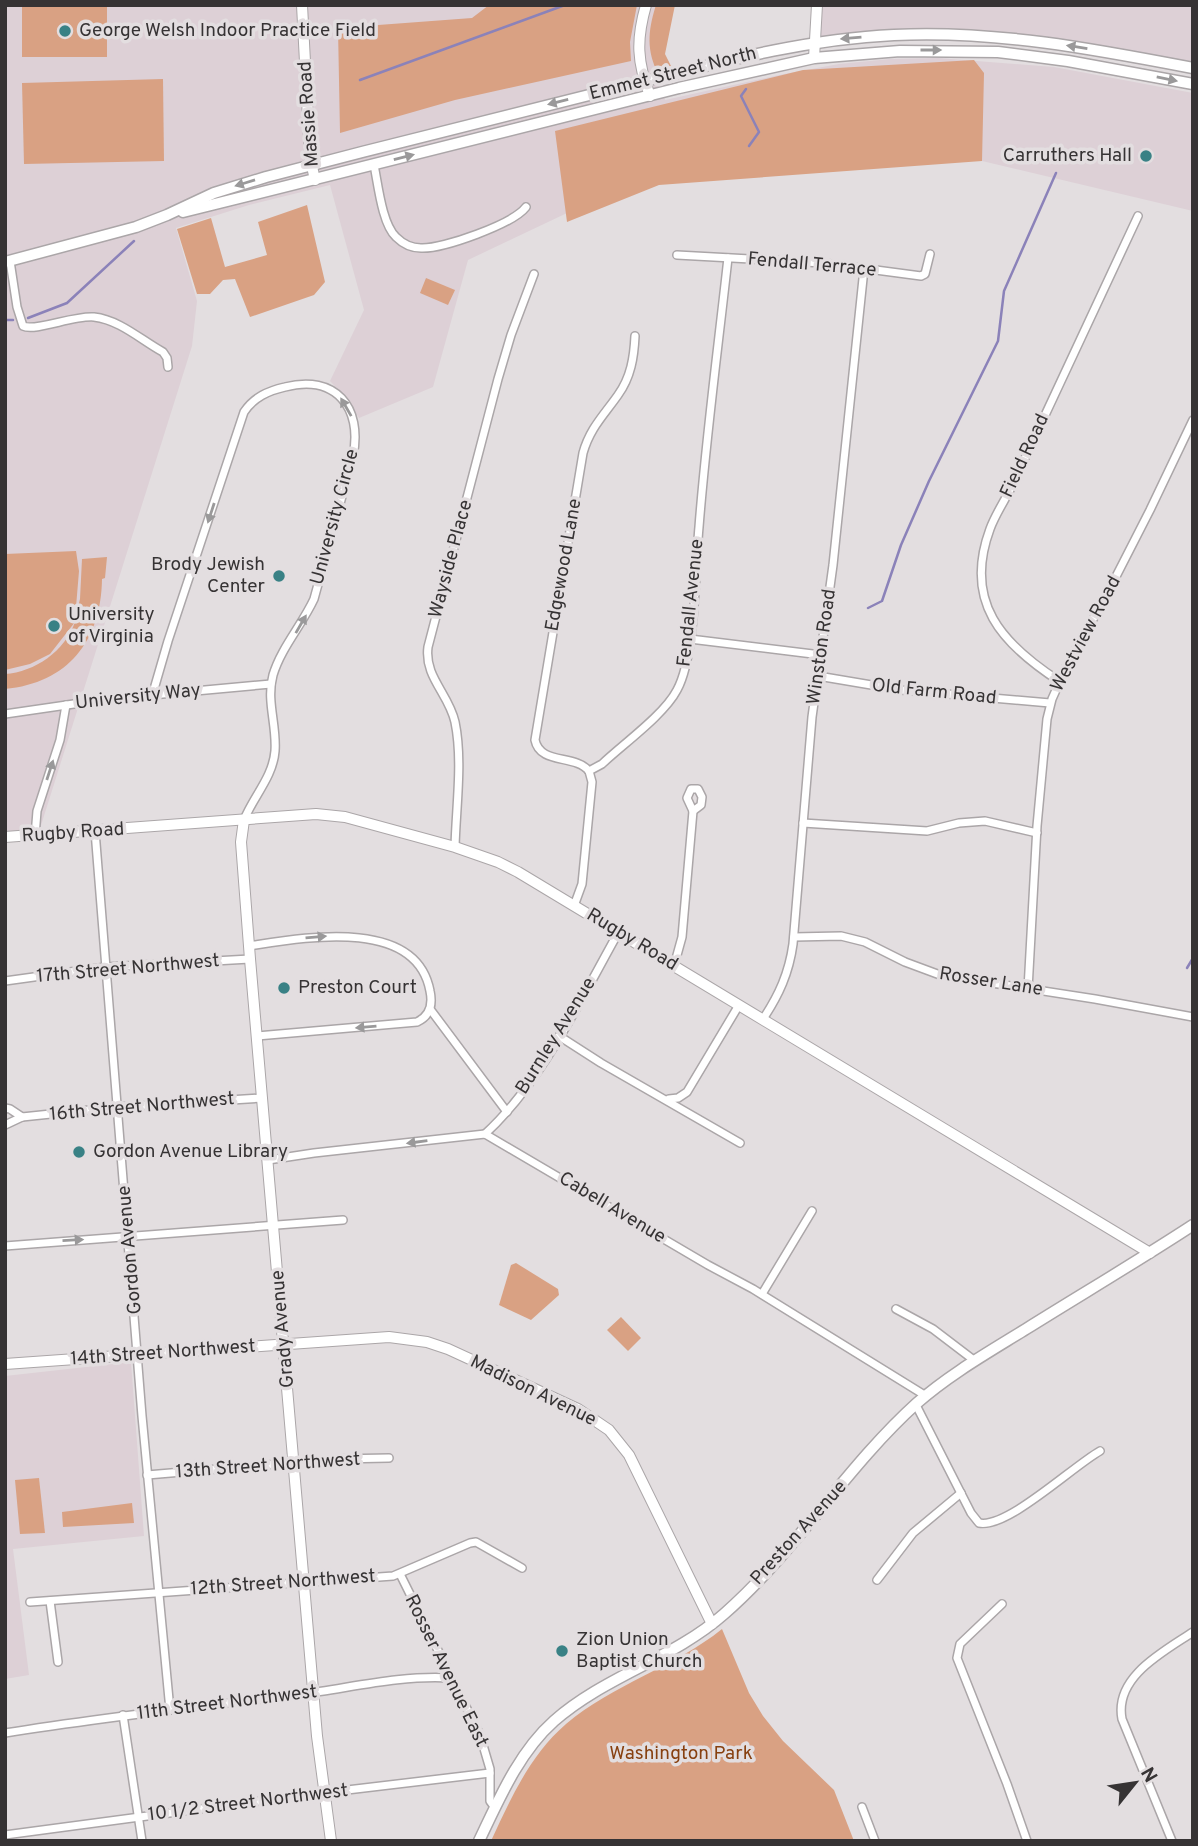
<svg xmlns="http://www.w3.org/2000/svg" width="1198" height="1846" viewBox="0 0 1198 1846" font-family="Overpass,sans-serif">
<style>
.built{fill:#ddd0d6}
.green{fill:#d9a183}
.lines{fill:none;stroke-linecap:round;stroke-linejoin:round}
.stream{stroke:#8b82b9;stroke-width:2.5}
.street-casing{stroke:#aba6a8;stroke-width:10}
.secondary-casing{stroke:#aba6a8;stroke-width:12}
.primary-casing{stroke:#aba6a8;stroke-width:13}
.street{stroke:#fff;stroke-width:7}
.secondary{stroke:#fff;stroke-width:10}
.primary{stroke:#fff;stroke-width:10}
.oneway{fill:#9a999a}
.poi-dot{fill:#398185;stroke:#e3dee0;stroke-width:2.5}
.labels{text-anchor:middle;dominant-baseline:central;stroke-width:7;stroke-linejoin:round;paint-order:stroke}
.poi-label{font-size:19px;fill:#363334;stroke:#e3dee0;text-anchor:start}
.street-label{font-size:19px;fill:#363334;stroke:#e3dee0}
.park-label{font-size:19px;fill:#874010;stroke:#e3dee0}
</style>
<rect width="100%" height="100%" fill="#e3dee0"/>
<g class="built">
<path d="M 5,5 L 675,5 L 655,55 L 665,100 L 784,74 L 839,64 L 890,59 L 938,58 L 1054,67 L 1193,93 L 1193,211 L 982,161 L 681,159 L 468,260 L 433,387 L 359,418 L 346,398 L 330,381 L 364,310 L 330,185 L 249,205 L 176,228 L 197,301 L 192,346 L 38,835 L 5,836 Z"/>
<path d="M 817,5 L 1193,5 L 1193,68 L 945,34 L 815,42 Z"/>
<path d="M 131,1362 L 144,1536 L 13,1549 L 29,1675 L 5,1679 L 5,1376 Z"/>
</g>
<g class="green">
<rect x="22" y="5" width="85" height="52"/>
<path d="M 489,5 L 637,5 L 630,42 L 631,61 L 455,100 L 340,133 L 338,28 L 472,18 Z"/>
<path d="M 656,5 L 675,5 L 665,54 L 671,66 L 656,69 C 646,47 649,27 656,5 Z"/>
<path d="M 974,60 L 984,73 L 982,161 L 659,185 L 567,222 L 555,131 L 803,70 Z"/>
<path d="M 163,79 L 164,161 L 24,164 L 22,83 Z"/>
<path d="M 307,205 L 325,282 L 314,295 L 250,317 L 235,279 L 223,280 L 210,294 L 197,294 L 177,229 L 211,218 L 225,267 L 267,255 L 258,222 Z"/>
<path d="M 426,278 L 455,290 L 448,305 L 420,293 Z"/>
<path d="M 76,551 L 79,571 L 75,619 L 80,599 L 82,559 L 107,557 L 105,578 L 102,579 C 101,641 68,683 5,689 L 5,674 C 35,672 65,651 75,622 L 50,654 L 30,664 L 5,670 L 5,554 Z"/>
<path d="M 516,1263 L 558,1289 L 559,1295 L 531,1320 L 499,1305 L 511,1265 Z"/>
<path d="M 621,1317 L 641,1338 L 628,1351 L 607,1330 Z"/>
<path d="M 39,1478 L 45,1533 L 20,1534 L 15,1480 Z"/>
<path d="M 132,1503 L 134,1523 L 63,1527 L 62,1512 Z"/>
<path d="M 722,1629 L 749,1693 L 763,1716 L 783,1741 L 834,1790 L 854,1841 L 491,1841 C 511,1798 530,1755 566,1724 C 613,1684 675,1667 722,1629 Z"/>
</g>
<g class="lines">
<g class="stream">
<path d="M 598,5 L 601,5"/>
<path d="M 360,80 L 565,5"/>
<path d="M 746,89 L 741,96 L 759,132 L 749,146"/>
<path d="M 28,318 L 67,303 L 134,241"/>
<path d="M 5,320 L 13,320"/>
<path d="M 868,608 L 882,601 L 901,545 L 929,481 L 998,341 L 1004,291 L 1056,173"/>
<path d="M 1187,968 L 1193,958"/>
</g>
<defs>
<g id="street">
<path d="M 374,165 C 378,184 382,224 396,237 C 403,244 412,248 421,248 C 443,249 513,224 526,207"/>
<path d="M 677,255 L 823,263 L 921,276 L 925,274 L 930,254"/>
<path d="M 10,261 L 17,307 L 23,326 C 35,332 74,315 94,317 C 120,320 141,340 163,352 L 167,358 L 168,367"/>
<path d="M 690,639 L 821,655"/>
<path d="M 818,676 L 901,690 L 1050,703"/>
<path d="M 1059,681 C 1002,644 963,602 990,529 C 995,515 1005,500 1012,486 L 1138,216"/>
<path d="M 152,696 L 168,641 L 244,412 C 254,397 268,391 285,387 C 335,374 363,407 353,456 L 314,599 C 302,625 281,648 273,675 C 266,701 277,725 275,751 C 273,777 253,797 244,820"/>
<path d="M 5,714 L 108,699 L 271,684"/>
<path d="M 589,771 L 602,764 C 623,744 664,715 677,690 C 696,655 695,569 699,527 C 706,437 718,348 728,258"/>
<path d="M 589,771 C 575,754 540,765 535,740 L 583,453 C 590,428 604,415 618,395 C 631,377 634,357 635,336"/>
<path d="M 691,789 L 698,789 L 702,797 L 701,805 L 693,811 L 687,798 Z"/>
<path d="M 803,823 L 927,831 L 959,823 L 985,821 L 1037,833"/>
<path d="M 95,831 L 142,1416 L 170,1710"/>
<path d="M 35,836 L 37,811 L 60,740 L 66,705"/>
<path d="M 455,847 C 456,807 463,761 455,722 C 449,694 424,677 428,647 L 498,379 L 511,335 L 534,274"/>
<path d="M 574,906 L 582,884 L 592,782 L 589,771"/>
<path d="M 794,937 L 841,936 L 865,942 L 905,962 L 940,975 L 1095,999 L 1193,1017"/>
<path d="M 249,946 C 301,938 416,916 430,991 C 433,1005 430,1016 417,1022 L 257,1036"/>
<path d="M 674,966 L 682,937 L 693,811"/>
<path d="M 5,981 L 106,967 L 250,959"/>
<path d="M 1028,989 L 1037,826 L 1047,719 L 1052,699 L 1068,663 L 1104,600 L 1150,510 L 1193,420"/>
<path d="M 430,1009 L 507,1112"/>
<path d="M 763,1019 C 779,995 789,973 793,944 L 812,717 L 833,565 L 864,269"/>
<path d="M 559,1036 L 601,1063 L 740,1143"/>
<path d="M 669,1099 L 678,1098 L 687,1092 L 739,1005"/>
<path d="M 5,1108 L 10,1109 L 22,1117"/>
<path d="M 5,1125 L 22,1117 L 118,1107 L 262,1098"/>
<path d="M 485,1134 C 541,1083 581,999 618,933"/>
<path d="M 268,1160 L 314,1153 L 485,1134 L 708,1265 L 753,1289 L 926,1396"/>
<path d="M 5,1246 L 343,1220"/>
<path d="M 762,1294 L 812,1211"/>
<path d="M 896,1309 L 933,1329 L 975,1361"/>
<path d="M 916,1405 L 971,1513 L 979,1523 C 1007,1529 1073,1466 1100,1451"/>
<path d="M 147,1475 L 337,1459 L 389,1458"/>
<path d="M 400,1574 L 480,1735 L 490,1769 L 490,1801 L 495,1808"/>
<path d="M 877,1580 L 913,1533 L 961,1493"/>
<path d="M 50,1601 L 58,1662"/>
<path d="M 30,1602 L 393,1576 L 470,1543 L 476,1542 L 522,1568"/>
<path d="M 1002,1604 L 960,1644 L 957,1658 L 1007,1784 L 1027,1841"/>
<path d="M 123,1715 L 142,1841"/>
<path d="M 5,1733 C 104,1717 203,1706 302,1694 C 350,1688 400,1675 450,1678"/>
<path d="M 862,1807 L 875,1841"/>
<path d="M 5,1835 L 305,1795 L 490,1773"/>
<path d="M 1172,1841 L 1122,1719 C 1114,1677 1163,1652 1193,1632"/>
</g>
<g id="secondary">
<path d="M 302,5 L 310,157 L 315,180"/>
<path d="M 646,5 C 636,40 637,62 650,96"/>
<path d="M 814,58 L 817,5"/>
<path d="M 244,820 L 241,842 L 250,959 L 317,1736 L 331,1841"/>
<path d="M 5,837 L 316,814 L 345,817 L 455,847 L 498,862 L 518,872 L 1150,1253"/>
<path d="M 5,1364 L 389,1337 L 427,1342 L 448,1349 L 578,1409 L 609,1430 L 629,1455 L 712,1624"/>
</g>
<g id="primary">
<path d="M 183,212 L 679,88 L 814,58 L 900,51 L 998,52 L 1068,61 L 1193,84"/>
<path d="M 5,262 L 136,227 L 167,215 L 214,193 L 266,177 C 392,144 518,112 645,81 C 728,60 808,39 894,35 C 995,30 1094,49 1193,68"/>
<path d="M 479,1841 C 499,1799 519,1752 554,1721 C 605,1676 673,1659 724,1614 C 796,1551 846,1467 917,1403 C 950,1374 989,1352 1026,1329 C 1082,1294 1138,1261 1193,1225"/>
</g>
</defs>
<use href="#street" class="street-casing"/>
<use href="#secondary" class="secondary-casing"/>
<use href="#primary" class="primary-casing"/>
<use href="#street" class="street"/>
<use href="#secondary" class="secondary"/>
<use href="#primary" class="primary"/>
</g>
<defs><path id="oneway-solid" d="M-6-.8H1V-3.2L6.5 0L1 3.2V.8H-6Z" transform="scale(1.75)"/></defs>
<g class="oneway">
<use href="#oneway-solid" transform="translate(851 38) rotate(175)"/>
<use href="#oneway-solid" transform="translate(1077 47) rotate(-171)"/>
<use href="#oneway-solid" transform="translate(931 50)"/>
<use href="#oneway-solid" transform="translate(1167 79) rotate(11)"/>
<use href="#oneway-solid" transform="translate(558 102) rotate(166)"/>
<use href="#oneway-solid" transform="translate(404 157) rotate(-14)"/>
<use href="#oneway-solid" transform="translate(245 183) rotate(163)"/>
<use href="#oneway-solid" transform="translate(346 407) rotate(-120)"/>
<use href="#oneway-solid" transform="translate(211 513) rotate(108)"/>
<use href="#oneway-solid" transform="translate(301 624) rotate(-60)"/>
<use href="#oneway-solid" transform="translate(50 770) rotate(-72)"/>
<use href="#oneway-solid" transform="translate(316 937) rotate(-5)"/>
<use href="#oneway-solid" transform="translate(366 1027) rotate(175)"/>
<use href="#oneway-solid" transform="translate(417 1142) rotate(172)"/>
<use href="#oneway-solid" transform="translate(73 1240) rotate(-3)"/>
</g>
<g class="poi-dot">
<circle cx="65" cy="31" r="7"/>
<circle cx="1146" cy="156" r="7"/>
<circle cx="279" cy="576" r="7"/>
<circle cx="54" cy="626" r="7"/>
<circle cx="284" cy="988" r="7"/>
<circle cx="79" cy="1152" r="7"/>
<circle cx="562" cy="1651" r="7"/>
</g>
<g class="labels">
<g class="poi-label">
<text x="79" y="31">George Welsh Indoor Practice Field</text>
<text x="1132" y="156" text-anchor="end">Carruthers Hall</text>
<text x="265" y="565" text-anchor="end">Brody Jewish<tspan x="265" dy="22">Center</tspan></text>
<text x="68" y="615">University<tspan x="68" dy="22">of Virginia</tspan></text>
<text x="298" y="988">Preston Court</text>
<text x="93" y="1152">Gordon Avenue Library</text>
<text x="576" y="1640">Zion Union<tspan x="576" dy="22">Baptist Church</tspan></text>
</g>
<g class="street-label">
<text transform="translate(673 74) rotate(-14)">Emmet Street North</text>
<text transform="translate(309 114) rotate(-94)">Massie Road</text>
<text transform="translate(812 265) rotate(5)">Fendall Terrace</text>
<text transform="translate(1025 456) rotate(-65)">Field Road</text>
<text transform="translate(335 517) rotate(-75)">University Circle</text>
<text transform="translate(451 559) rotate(-75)">Wayside Place</text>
<text transform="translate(564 565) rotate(-80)">Edgewood Lane</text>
<text transform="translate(691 603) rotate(-84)">Fendall Avenue</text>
<text transform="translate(1086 634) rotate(-62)">Westview Road</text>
<text transform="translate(822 647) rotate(-82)">Winston Road</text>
<text transform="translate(934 692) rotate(6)">Old Farm Road</text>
<text transform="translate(138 697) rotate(-6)">University Way</text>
<text transform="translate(73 833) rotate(-4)">Rugby Road</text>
<text transform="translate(632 940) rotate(31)">Rugby Road</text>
<text transform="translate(128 969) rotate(-5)">17th Street Northwest</text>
<text transform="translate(991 982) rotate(9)">Rosser Lane</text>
<text transform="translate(556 1036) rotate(-58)">Burnley Avenue</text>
<text transform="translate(142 1107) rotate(-5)">16th Street Northwest</text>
<text transform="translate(612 1208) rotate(31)">Cabell Avenue</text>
<text transform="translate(130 1250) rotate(-95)">Gordon Avenue</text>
<text transform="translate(283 1329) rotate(-95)">Grady Avenue</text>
<text transform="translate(163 1353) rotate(-4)">14th Street Northwest</text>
<text transform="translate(533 1391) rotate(26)">Madison Avenue</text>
<text transform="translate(268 1466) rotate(-4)">13th Street Northwest</text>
<text transform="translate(799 1533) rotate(-48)">Preston Avenue</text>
<text transform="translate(283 1583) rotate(-4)">12th Street Northwest</text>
<text transform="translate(446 1671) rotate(64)">Rosser Avenue East</text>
<text transform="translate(227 1703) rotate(-7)">11th Street Northwest</text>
<text transform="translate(248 1803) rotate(-7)">10 1/2 Street Northwest</text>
</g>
<g class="park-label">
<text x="681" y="1754">Washington Park</text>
</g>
</g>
<rect width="1198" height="1846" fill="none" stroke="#363334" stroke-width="14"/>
<g transform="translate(1135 1783) rotate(60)" stroke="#e3dee0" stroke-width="5" paint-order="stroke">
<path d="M0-5L12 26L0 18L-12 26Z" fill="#363334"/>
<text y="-10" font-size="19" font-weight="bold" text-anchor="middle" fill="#363334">N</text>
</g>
</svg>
